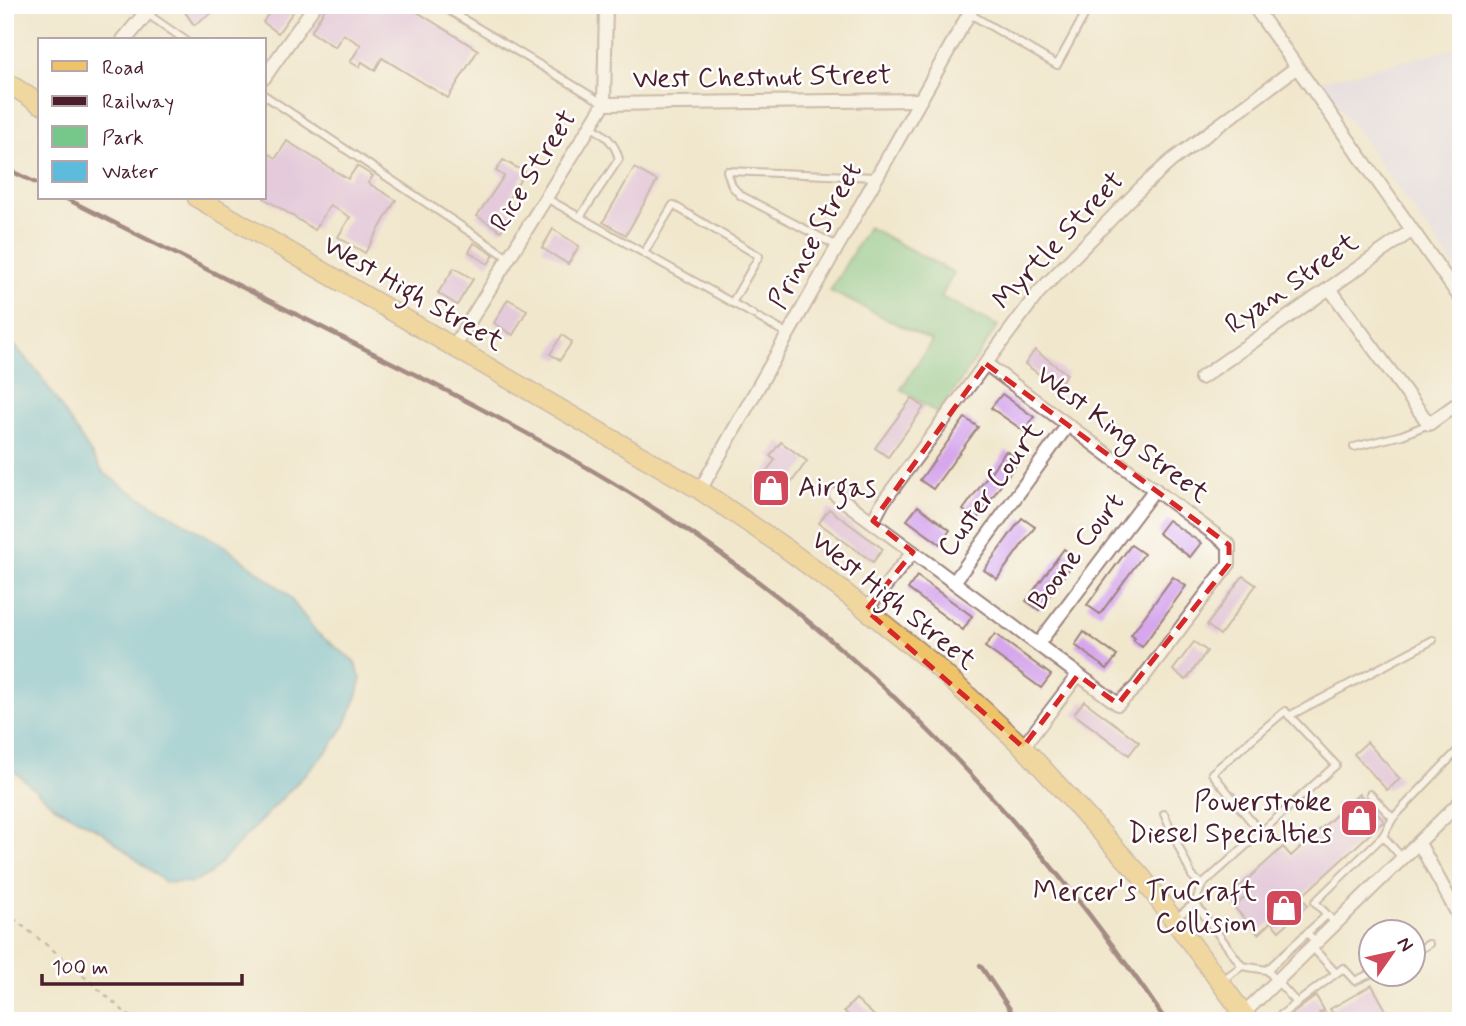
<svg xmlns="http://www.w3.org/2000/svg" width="1466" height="1026" viewBox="0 0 1466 1026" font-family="Mynerve,sans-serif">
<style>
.built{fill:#dcd6f6}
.green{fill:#76c88a;stroke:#60745a;stroke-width:2}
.water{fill:#5dbcdb;stroke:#546e83;stroke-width:2}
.building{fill:#d6a7ec}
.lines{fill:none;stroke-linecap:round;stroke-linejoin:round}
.service-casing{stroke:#9e837c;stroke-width:10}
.minor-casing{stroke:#9e837c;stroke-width:16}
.tertiary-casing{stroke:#9e837c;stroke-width:18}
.primary-casing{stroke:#9e837c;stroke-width:21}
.path{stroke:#9e837c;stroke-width:2.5;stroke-dasharray:5 5;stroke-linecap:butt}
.service{stroke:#fff;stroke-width:6}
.minor{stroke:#fff;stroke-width:12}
.tertiary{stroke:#fff;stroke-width:14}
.primary{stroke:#efc469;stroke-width:18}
.rail{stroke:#4a1f2b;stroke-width:4.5}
.marked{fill:none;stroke:#d62828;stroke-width:5;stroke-dasharray:14 9;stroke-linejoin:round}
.labels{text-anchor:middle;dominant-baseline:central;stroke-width:5;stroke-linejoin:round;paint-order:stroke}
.street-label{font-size:28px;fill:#4a1f2b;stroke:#fff}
.poi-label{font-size:28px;fill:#4a1f2b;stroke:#fff;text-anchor:end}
</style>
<rect width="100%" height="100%" fill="#fff"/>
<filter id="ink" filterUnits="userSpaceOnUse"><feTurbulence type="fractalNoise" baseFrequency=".0143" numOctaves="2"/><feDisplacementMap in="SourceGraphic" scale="14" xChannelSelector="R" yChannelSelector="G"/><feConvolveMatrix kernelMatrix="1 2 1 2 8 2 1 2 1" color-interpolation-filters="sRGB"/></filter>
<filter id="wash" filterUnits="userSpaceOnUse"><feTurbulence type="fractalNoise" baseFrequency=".00686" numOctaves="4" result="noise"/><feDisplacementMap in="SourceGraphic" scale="28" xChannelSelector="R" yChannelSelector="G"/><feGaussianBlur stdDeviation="1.57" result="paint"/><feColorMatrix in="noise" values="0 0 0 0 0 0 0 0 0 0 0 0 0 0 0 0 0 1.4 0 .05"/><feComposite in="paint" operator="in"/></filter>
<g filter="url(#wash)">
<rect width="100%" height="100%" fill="#f1e7cd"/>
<path class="built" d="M 1461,47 L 1461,276 L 1321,81 Z"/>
<path class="green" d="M 868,227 L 954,273 L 941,297 L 998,326 L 938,414 L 901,389 L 932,341 L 830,291 Z"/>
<path class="water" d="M 5,335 L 38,372 L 103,472 L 128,490 L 226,547 L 286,593 L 317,633 L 354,661 L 361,679 L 358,694 L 345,725 L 328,750 L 210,874 L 190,884 L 184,882 L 166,883 L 102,832 L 54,806 L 5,763 Z"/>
<g id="blocks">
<g class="building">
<path d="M 196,5 L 223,5 L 194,25 L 185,12 Z"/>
<path d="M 274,5 L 298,5 L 278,33 L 263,22 Z"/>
<path d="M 327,5 L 406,5 L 478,50 L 448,98 L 382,58 L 375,70 L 362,62 L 359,67 L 350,62 L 361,45 L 343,34 L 335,47 L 311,32 Z"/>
<path d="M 287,141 L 348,179 L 357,166 L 373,176 L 368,183 L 396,200 L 365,253 L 338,237 L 350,217 L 330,205 L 315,230 L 264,198 L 264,151 L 276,158 Z"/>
<path d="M 503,160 L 525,172 L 503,208 L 512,213 L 501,231 L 477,216 L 504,176 L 496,171 Z"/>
<path d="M 634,168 L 657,181 L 626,235 L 603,222 Z"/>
<path d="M 553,229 L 579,246 L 568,264 L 542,248 Z"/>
<path d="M 474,243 L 494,255 L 488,264 L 469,252 Z"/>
<path d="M 454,268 L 473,279 L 457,305 L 438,293 Z"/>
<path d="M 508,299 L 527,310 L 513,335 L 494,323 Z"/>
<path d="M 562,335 L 572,342 L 560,360 L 550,354 Z"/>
<path d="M 1035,350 L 1067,374 L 1057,387 L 1025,364 Z"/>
<path d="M 1002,394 L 1034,417 L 1024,431 L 991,408 Z"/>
<path d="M 912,398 L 924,407 L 888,457 L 875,448 Z"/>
<path d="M 965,418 L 978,427 L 933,489 L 920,480 Z"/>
<path d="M 781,442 L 807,461 L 775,505 L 753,489 L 775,460 L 770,456 Z"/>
<path d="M 1006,451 L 1019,460 L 976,520 L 963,510 Z"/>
<path d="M 918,506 L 950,530 L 940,544 L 907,520 Z"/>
<path d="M 829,509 L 883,549 L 873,562 L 819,523 Z"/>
<path d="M 1022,518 L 1035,527 L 997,579 L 984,570 Z"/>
<path d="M 1168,520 L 1201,543 L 1190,557 L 1158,533 Z"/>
<path d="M 1131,545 L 1144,554 L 1100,614 L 1087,605 Z"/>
<path d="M 1064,549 L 1077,558 L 1039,610 L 1026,601 Z"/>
<path d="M 917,576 L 972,616 L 963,630 L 908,589 Z"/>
<path d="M 1243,576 L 1256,585 L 1220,635 L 1207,625 Z"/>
<path d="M 1173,577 L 1186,586 L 1142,647 L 1133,640 L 1135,638 L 1131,635 Z"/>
<path d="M 1084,632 L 1117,656 L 1107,669 L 1075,645 Z"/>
<path d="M 995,634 L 1051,675 L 1041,688 L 985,647 Z"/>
<path d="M 1194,642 L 1207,651 L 1186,680 L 1173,670 Z"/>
<path d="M 1084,701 L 1139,742 L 1129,755 L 1074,714 Z"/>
<path d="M 1367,742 L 1400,779 L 1387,790 L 1354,754 Z"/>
<path d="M 1359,794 L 1384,821 L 1301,897 L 1308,905 L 1279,931 L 1271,922 L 1258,934 L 1234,907 L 1247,895 L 1239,887 L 1283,847 L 1291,856 Z"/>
<path d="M 1372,985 L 1392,1021 L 1337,1021 L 1330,1009 Z"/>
<path d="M 1316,996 L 1324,1010 L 1319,1013 L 1319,1019 L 1294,1021 L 1291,1015 Z"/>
<path d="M 856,999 L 880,1021 L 854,1021 L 844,1011 Z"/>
</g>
</g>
</g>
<g filter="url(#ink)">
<use href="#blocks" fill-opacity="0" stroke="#9e837c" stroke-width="2"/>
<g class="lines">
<defs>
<g id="service">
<path d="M 440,5 L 603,103"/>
<path d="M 146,13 L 185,40"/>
<path d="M 970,14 L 1057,65 L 1090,5"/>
<path d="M 264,95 L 509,258"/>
<path d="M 546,198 L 754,315"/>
<path d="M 580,217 L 619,159 C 614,141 606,136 591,126"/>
<path d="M 837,246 L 740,195 L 732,186 L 727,171 L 876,177"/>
<path d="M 644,253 L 673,205 L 759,256 L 732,303"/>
<path d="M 759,318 L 788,334"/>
<path d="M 1354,447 L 1402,435 L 1429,424"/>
<path d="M 1289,716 L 1433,640"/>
<path d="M 1370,794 L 1393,818"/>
<path d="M 1164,814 L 1192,876 L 1202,885"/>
<path d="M 1383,836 L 1393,818 L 1461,747"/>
<path d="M 1195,903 L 1202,885 L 1336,765 L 1285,711 L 1212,773 L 1260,832"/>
<path d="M 1176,918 L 1195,903 L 1242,966 L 1221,981"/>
<path d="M 1336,924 L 1315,902 L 1383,836 L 1403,859"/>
<path d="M 1307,933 L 1327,915"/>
<path d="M 1312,947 L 1336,973"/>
<path d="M 1414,952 L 1429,944"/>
<path d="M 1242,966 L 1267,970"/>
<path d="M 1297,1003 L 1267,970 L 1307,933 L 1316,942"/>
<path d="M 1324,1016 L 1327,1021"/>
<path d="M 1284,1021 L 1281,1015 L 1343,968 L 1355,981 L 1372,973"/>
</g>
<g id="minor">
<path d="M 1253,5 L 1461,299"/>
<path d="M 264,78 L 315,5"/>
<path d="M 604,104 L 919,100"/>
<path d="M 1330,289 L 1429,424 L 1461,401"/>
<path d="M 453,348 L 604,104 L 606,5"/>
<path d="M 1201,378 L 1411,231"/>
<path d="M 700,490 L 974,5"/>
<path d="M 836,495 L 1118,704 L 1136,687 L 1229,564 L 1229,545 L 986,364"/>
<path d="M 873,521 L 883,502 L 1038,293 L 1141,188 L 1171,161 L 1297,67"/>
<path d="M 954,582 L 1067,426"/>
<path d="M 866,610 L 913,552"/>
<path d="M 1038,644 L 1155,489"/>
<path d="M 1023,747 L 1078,675"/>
<path d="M 1419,843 L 1461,920"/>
<path d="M 1244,1013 L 1461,801"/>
</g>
<path id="tertiary" d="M 124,40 L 153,5"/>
<g id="primary">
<path d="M 5,81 L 40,104"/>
<path d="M 197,198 L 700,490 L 784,547 L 839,588 L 934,664 L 1023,747 L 1141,876 L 1249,1021"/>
</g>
</defs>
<use href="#service" class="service-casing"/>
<use href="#minor" class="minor-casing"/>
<use href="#tertiary" class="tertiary-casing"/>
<use href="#primary" class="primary-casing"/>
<path class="path" d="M 5,912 L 58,954 L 135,1021"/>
<use href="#service" class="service"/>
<use href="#minor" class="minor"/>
<use href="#tertiary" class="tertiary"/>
<use href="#primary" class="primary"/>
<g class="rail">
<path d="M 5,168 L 40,185"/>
<path d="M 65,198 C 161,246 257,295 353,343 C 460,397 566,451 666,516 C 870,651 1030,820 1166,1021"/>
<path d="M 980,965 L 1018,1021"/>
</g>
</g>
</g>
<path d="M0 0H1466V1026H0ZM 986,364 L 1229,545 L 1229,564 L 1118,704 L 1078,675 L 1023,747 L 866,610 L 913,552 L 873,521 Z" fill="#f1e7cd" fill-opacity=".55" fill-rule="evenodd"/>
<path class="marked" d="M 986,364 L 1229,545 L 1229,564 L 1118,704 L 1078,675 L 1023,747 L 866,610 L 913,552 L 873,521 Z"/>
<defs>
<symbol id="shop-square" viewBox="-11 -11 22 22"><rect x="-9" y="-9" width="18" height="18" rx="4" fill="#d1495b" stroke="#fff"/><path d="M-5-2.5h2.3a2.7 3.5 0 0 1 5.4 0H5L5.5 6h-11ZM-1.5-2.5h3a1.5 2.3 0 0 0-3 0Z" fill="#fff"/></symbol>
</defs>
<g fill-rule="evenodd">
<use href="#shop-square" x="749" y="466" width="44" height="44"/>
<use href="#shop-square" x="1337" y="796" width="44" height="44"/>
<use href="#shop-square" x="1262" y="886" width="44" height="44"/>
</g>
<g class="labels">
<g class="street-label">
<text transform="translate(762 78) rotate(-1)">West Chestnut Street</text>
<text transform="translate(534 171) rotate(-58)">Rice Street</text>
<text transform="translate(816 236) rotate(-61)">Prince Street</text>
<text transform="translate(1059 241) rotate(-47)">Myrtle Street</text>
<text transform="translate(1292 284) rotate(-35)">Ryan Street</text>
<text transform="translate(413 294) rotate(30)">West High Street</text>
<text transform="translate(1122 435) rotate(37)">West King Street</text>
<text transform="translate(991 490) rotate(-54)">Custer Court</text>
<text transform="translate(1077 552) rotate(-53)">Boone Court</text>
<text transform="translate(893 601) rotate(39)">West High Street</text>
</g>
<g class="poi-label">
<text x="798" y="488" text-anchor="start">Airgas</text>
<text x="1332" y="802">Powerstroke<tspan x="1332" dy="32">Diesel Specialties</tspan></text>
<text x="1257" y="892">Mercer's TruCraft<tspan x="1257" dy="32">Collision</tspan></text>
</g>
</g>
<rect width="1466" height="1026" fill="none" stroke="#fff" stroke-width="28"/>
<rect x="38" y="38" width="228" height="161" fill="#ffffff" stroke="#b7a5aa" stroke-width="2"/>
<rect x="52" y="61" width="35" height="10" fill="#efc469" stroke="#b7a5aa" stroke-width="2"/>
<text x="102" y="74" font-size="21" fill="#4a1f2b">Road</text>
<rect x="52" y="96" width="35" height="10" fill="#4a1f2b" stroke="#b7a5aa" stroke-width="2"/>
<text x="102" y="108" font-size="21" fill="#4a1f2b">Railway</text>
<rect x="52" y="126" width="35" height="21" fill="#76c88a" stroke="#b7a5aa" stroke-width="2"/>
<text x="102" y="144" font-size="21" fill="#4a1f2b">Park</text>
<rect x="52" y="161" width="35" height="21" fill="#5dbcdb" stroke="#b7a5aa" stroke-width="2"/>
<text x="102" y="178" font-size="21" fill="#4a1f2b">Water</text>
<g transform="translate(1392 953) rotate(56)"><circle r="33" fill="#ffffff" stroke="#b7a5aa" stroke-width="2"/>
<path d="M0-5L12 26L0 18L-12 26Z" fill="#d1495b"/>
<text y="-10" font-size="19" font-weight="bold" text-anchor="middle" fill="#4a1f2b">N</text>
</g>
<path d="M42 974v10h200v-10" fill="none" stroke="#4a1f2b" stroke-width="3.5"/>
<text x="52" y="974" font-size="21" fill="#4a1f2b" stroke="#ffffff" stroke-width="5" paint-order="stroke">100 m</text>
</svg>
